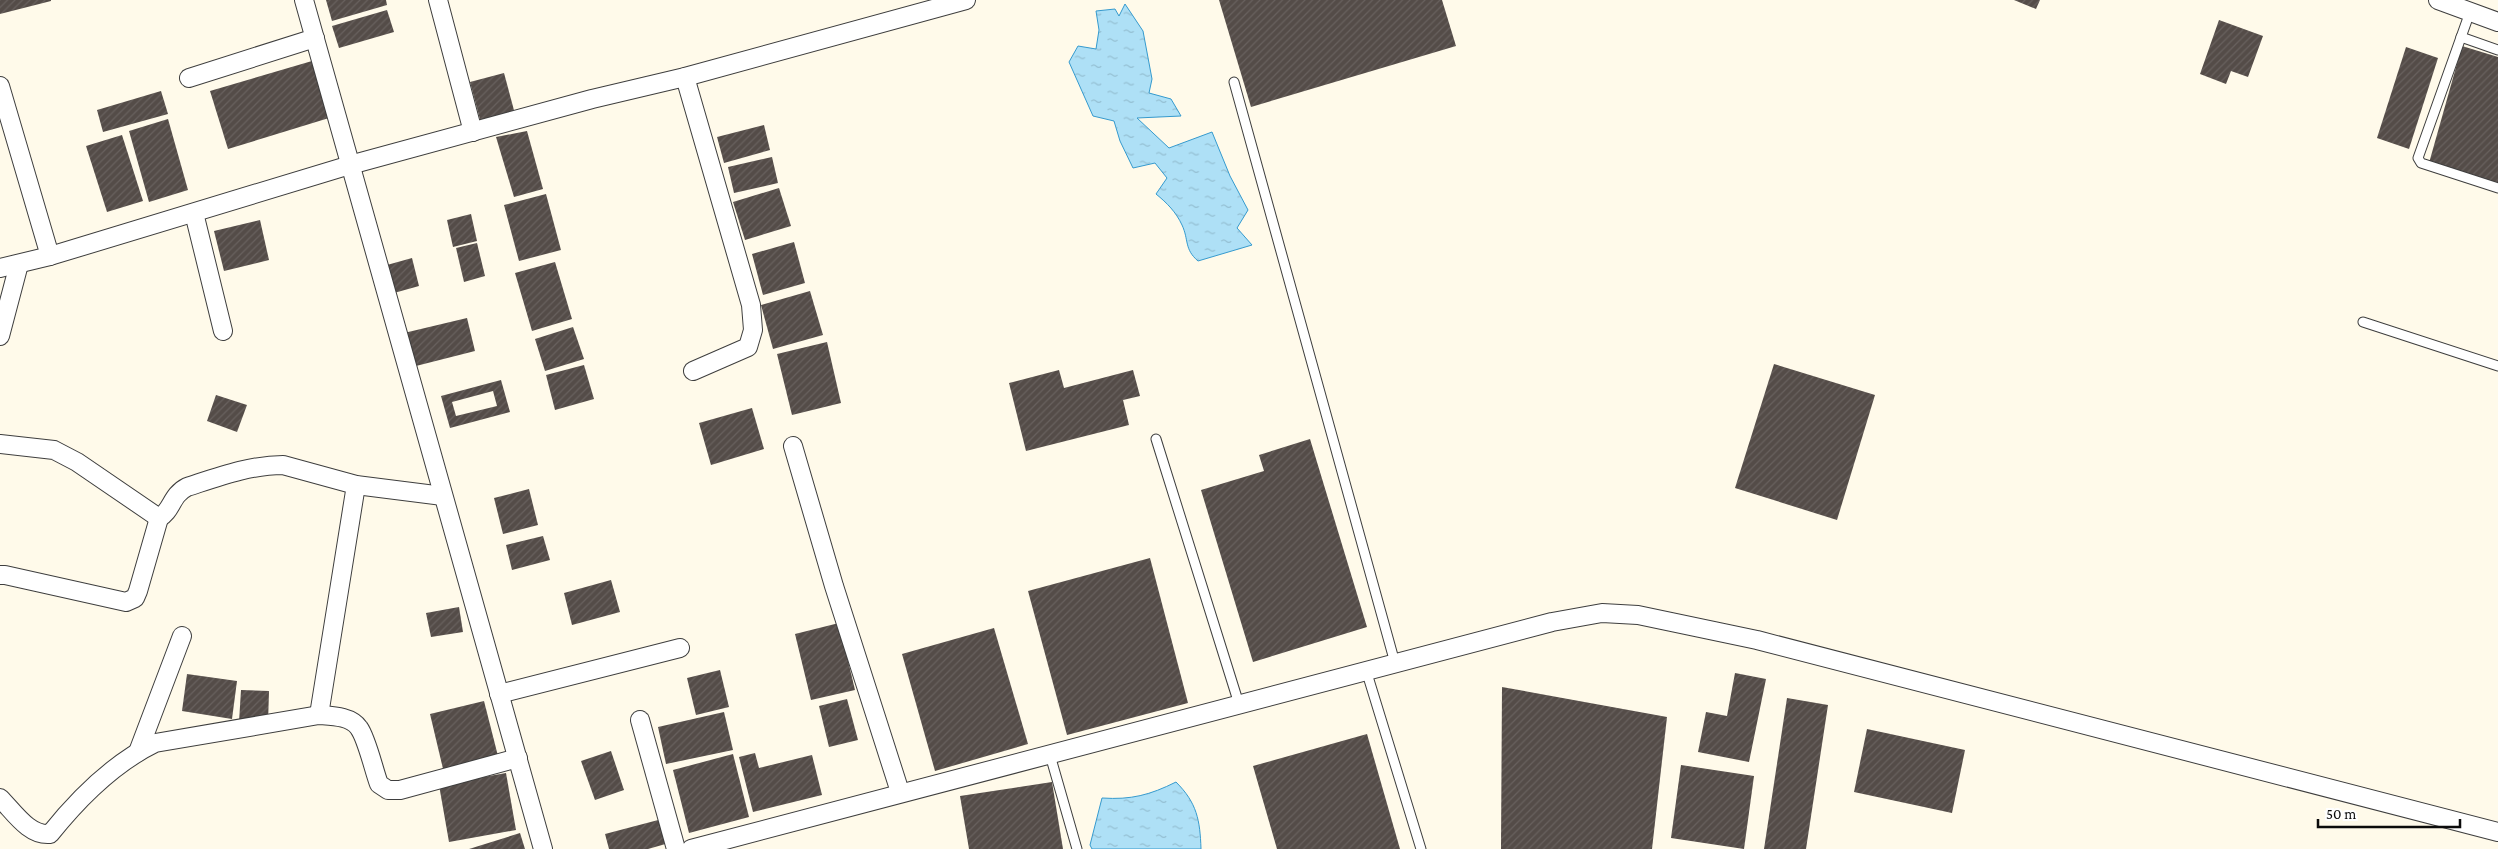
<svg xmlns="http://www.w3.org/2000/svg" width="2498" height="849" viewBox="0 0 2498 849" font-family="'Crimson Pro',serif">
<style>
.water{fill:url(#water-ripples);stroke:#359ace}
.building{fill:url(#building-hatch);fill-rule:evenodd}
.lines{fill:none;stroke-linecap:round;stroke-linejoin:round}
.lane-casing{stroke:#3e3e3e;stroke-width:11}
.street-casing{stroke:#3e3e3e;stroke-width:20}
.lane{stroke:#fff;stroke-width:9}
.street{stroke:#fff;stroke-width:18}
</style>
<defs>
<pattern id="water-ripples" width="26" height="14" patternUnits="userSpaceOnUse" patternTransform="scale(1.25)"><rect width="26" height="14" fill="#aee0f6"/><path d="M2 4q2-2 4 0t4 0M15 11q2-2 4 0t4 0" fill="none" stroke="#94bfd2"/></pattern>
<pattern id="building-hatch" width="6" height="6" patternUnits="userSpaceOnUse" patternTransform="scale(1.25)"><rect width="6" height="6" fill="#544c48"/><path d="M-1 1l2-2M0 6l6-6M5 7l2-2" fill="none" stroke="#68615e"/></pattern>
</defs>
<rect width="100%" height="100%" fill="#fffaea"/>
<g class="water">
<path d="M 1125,4 L 1143,31 L 1152,79 L 1149,93 L 1171,99 L 1181,116 L 1137,118 L 1169,148 L 1212,132 L 1230,176 L 1248,210 L 1237,228 L 1252,245 L 1198,261 C 1184,249 1189,240 1182,225 C 1176,212 1167,203 1156,194 L 1167,178 L 1155,163 L 1133,168 L 1120,141 L 1114,121 L 1093,116 L 1069,62 L 1078,46 L 1096,49 L 1099,30 L 1096,11 L 1115,9 L 1119,16 Z"/>
<path d="M 1176,782 C 1197,803 1200,820 1201,849 L 1092,849 L 1090,845 L 1102,798 C 1131,800 1150,795 1176,782 Z"/>
</g>
<g class="building">
<path d="M 0,0 L 51,0 L 51,1 L 0,14 Z"/>
<path d="M 326,0 L 386,0 L 387,5 L 332,21 Z"/>
<path d="M 1219,0 L 1442,0 L 1456,46 L 1251,107 Z"/>
<path d="M 2014,0 L 2040,0 L 2036,9 Z"/>
<path d="M 387,10 L 394,32 L 339,48 L 332,26 Z"/>
<path d="M 2219,20 L 2263,36 L 2248,77 L 2231,71 L 2226,84 L 2200,74 Z"/>
<path d="M 2462,46 L 2498,57 L 2498,183 L 2429,163 Z"/>
<path d="M 2406,47 L 2438,58 L 2409,149 L 2377,138 Z"/>
<path d="M 312,61 L 329,118 L 228,149 L 210,91 Z"/>
<path d="M 504,73 L 515,114 L 481,123 L 470,82 Z"/>
<path d="M 161,91 L 168,114 L 103,132 L 97,110 Z"/>
<path d="M 168,119 L 188,190 L 149,202 L 129,131 Z"/>
<path d="M 764,125 L 770,150 L 724,163 L 717,137 Z"/>
<path d="M 527,131 L 543,189 L 514,197 L 496,137 Z"/>
<path d="M 122,135 L 143,201 L 107,212 L 86,146 Z"/>
<path d="M 772,157 L 778,183 L 734,193 L 728,167 Z"/>
<path d="M 779,188 L 791,226 L 745,240 L 733,202 Z"/>
<path d="M 546,194 L 561,250 L 519,261 L 504,205 Z"/>
<path d="M 471,214 L 477,241 L 453,247 L 447,220 Z"/>
<path d="M 260,220 L 269,260 L 224,271 L 214,231 Z"/>
<path d="M 794,242 L 805,283 L 763,295 L 752,254 Z"/>
<path d="M 477,243 L 485,276 L 464,282 L 456,248 Z"/>
<path d="M 412,258 L 419,286 L 394,293 L 387,265 Z"/>
<path d="M 555,262 L 572,319 L 532,331 L 515,273 Z"/>
<path d="M 810,291 L 823,335 L 773,349 L 761,305 Z"/>
<path d="M 467,318 L 475,351 L 412,367 L 404,333 Z"/>
<path d="M 573,327 L 584,359 L 545,371 L 535,339 Z"/>
<path d="M 827,342 L 841,403 L 792,415 L 777,354 Z"/>
<path d="M 1774,364 L 1875,395 L 1837,520 L 1735,488 Z"/>
<path d="M 584,365 L 594,399 L 555,410 L 546,375 Z"/>
<path d="M 1059,370 L 1064,388 L 1133,370 L 1140,396 L 1123,400 L 1129,425 L 1026,451 L 1009,383 Z"/>
<path d="M 501,380 L 510,412 L 450,428 L 441,396 ZM 493,391 L 497,406 L 456,416 L 452,402 Z"/>
<path d="M 216,395 L 247,405 L 237,432 L 207,421 Z"/>
<path d="M 752,408 L 764,449 L 711,465 L 699,423 Z"/>
<path d="M 1310,439 L 1367,627 L 1253,662 L 1201,490 L 1264,471 L 1259,455 Z"/>
<path d="M 529,489 L 538,525 L 503,534 L 494,498 Z"/>
<path d="M 543,536 L 550,560 L 512,570 L 506,545 Z"/>
<path d="M 1150,558 L 1188,703 L 1067,735 L 1028,591 Z"/>
<path d="M 611,580 L 620,612 L 572,625 L 564,593 Z"/>
<path d="M 459,607 L 463,632 L 431,637 L 426,613 Z"/>
<path d="M 839,623 L 855,690 L 811,700 L 795,634 Z"/>
<path d="M 994,628 L 1028,744 L 935,771 L 902,654 Z"/>
<path d="M 720,670 L 729,707 L 696,715 L 687,678 Z"/>
<path d="M 1735,673 L 1766,679 L 1749,762 L 1698,752 L 1706,712 L 1727,716 Z"/>
<path d="M 187,674 L 237,681 L 232,719 L 182,711 Z"/>
<path d="M 1502,687 L 1667,717 L 1652,849 L 1501,849 Z"/>
<path d="M 241,690 L 269,691 L 268,723 L 239,722 Z"/>
<path d="M 1787,698 L 1828,705 L 1806,849 L 1764,849 Z"/>
<path d="M 847,699 L 858,740 L 829,747 L 819,706 Z"/>
<path d="M 484,701 L 499,760 L 444,773 L 430,714 Z"/>
<path d="M 724,712 L 733,750 L 666,764 L 658,727 Z"/>
<path d="M 1867,729 L 1965,750 L 1952,813 L 1854,792 Z"/>
<path d="M 1367,734 L 1400,849 L 1277,849 L 1253,766 Z"/>
<path d="M 611,751 L 624,790 L 595,800 L 581,761 Z"/>
<path d="M 755,753 L 759,768 L 812,755 L 822,795 L 753,812 L 739,757 Z"/>
<path d="M 733,754 L 749,817 L 689,833 L 673,770 Z"/>
<path d="M 1681,765 L 1754,776 L 1744,849 L 1671,838 Z"/>
<path d="M 506,773 L 516,830 L 449,842 L 439,785 Z"/>
<path d="M 1052,782 L 1063,849 L 969,849 L 960,796 Z"/>
<path d="M 662,819 L 669,843 L 648,849 L 609,849 L 605,834 Z"/>
<path d="M 520,833 L 525,849 L 469,849 Z"/>
</g>
<g class="lines">
<defs>
<g id="lane">
<path d="M 2470,12 L 2418,158 L 2421,163 L 2498,188"/>
<path d="M 2461,37 L 2498,50"/>
<path d="M 1234,82 L 1395,663"/>
<path d="M 2363,322 L 2498,366"/>
<path d="M 1156,439 L 1239,704"/>
<path d="M 1366,670 L 1421,849"/>
<path d="M 1050,755 L 1077,849"/>
</g>
<g id="street">
<path d="M 304,0 L 543,849"/>
<path d="M 438,0 L 473,132"/>
<path d="M 2438,0 L 2498,22"/>
<path d="M 685,77 L 751,305 L 753,330 L 748,347 L 693,371"/>
<path d="M 189,78 L 315,38"/>
<path d="M 0,86 L 50,256"/>
<path d="M 194,213 L 223,331"/>
<path d="M 0,268 L 50,256 L 350,165 L 592,99 L 685,77 L 966,0"/>
<path d="M 0,336 L 19,264"/>
<path d="M 0,444 L 54,450 L 77,462 L 159,518 C 172,511 171,495 187,487 C 218,477 250,465 283,465 L 356,485 L 443,496"/>
<path d="M 793,446 L 834,586 L 900,792"/>
<path d="M 0,575 L 5,575 L 126,602 L 135,598 L 138,591 L 159,518"/>
<path d="M 499,694 L 680,648"/>
<path d="M 319,715 L 356,485"/>
<path d="M 640,720 L 676,849"/>
<path d="M 138,752 L 182,636"/>
<path d="M 0,798 C 14,812 29,836 50,834 C 78,799 114,763 155,743 L 319,715 C 332,716 351,716 359,728 C 367,739 374,771 379,784 L 388,790 L 400,790 L 518,758"/>
<path d="M 691,849 L 1552,622 L 1602,613 L 1638,615 L 1757,640 L 2498,832"/>
</g>
</defs>
<use href="#lane" class="lane-casing"/>
<use href="#street" class="street-casing"/>
<use href="#lane" class="lane"/>
<use href="#street" class="street"/>
</g>
<path d="M2318 819v8h142v-8" fill="none" stroke="#0b0b0b" stroke-width="2.5"/>
<text x="2326" y="819" font-size="15" fill="#0b0b0b" stroke="#ffffff" stroke-width="4" paint-order="stroke">50 m</text>
</svg>
